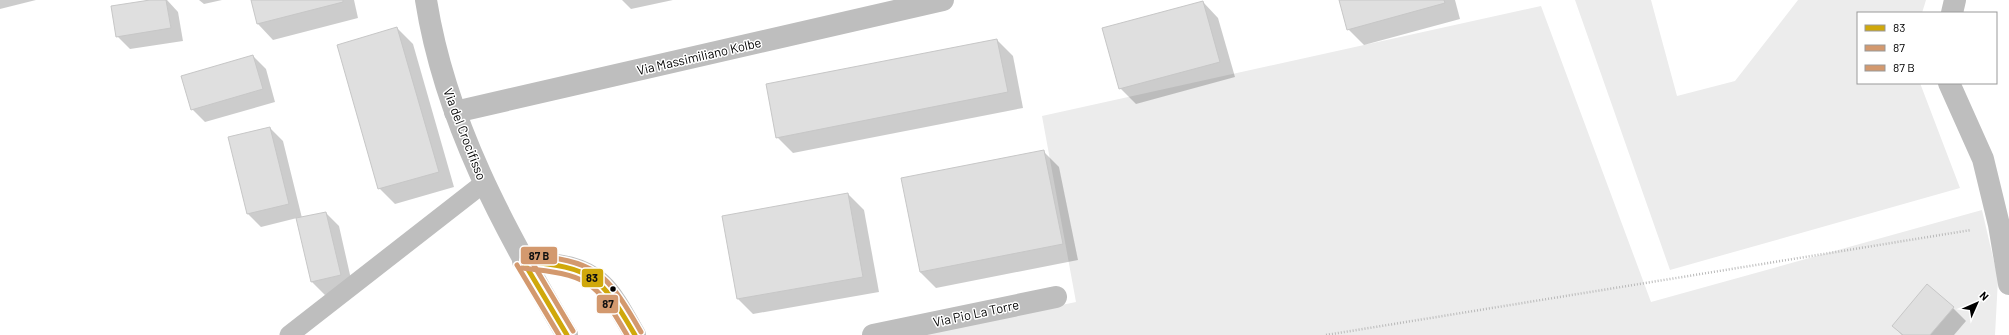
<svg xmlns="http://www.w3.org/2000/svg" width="2009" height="335" viewBox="0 0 2009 335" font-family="Barlow,sans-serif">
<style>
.green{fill:#ececec}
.shadow{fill:#0003}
.building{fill:#dfdfdf;stroke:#c7c7c7}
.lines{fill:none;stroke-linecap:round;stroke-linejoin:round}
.path{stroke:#b9b9b9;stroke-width:2.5;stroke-dasharray:1 2;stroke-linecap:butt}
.service{stroke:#bebebe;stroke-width:19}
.minor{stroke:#bebebe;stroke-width:22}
.bus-1-casing{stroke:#fff;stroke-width:8}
.bus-2-casing{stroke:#fff;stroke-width:8}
.bus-3-casing{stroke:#fff;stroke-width:8}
.bus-1{stroke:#d0a80b;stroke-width:5}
.bus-2{stroke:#d3996e;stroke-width:5}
.bus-3{stroke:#d3996e;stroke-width:5}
.bus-dot{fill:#000;stroke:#fff;stroke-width:1.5}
.labels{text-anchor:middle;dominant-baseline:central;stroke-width:3;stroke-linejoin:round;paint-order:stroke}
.street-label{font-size:13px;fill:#000;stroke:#fff}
.line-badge{stroke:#fff;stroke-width:1.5}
.pale-badge-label{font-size:11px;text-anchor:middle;font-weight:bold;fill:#111}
</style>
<rect width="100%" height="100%" fill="#fff"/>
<g class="green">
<path d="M 1575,0 L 1651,0 L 1677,96 L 1735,81 L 1798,0 L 1926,0 L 1922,13 L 1858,13 L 1858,83 L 1920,83 L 1960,188 L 1670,270 Z"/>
<path d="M 1541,6 L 1651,302 L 1982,210 L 1998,279 L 1995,335 L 916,335 L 1076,302 L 1042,116 Z"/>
</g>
<g class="shadow">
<path d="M 0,0 L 36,0 L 0,9 Z"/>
<path d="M 157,0 L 167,0 L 178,12 L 183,41 L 130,49 L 117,36 Z"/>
<path d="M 199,0 L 222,0 L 204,4 Z"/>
<path d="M 252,0 L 354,0 L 358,18 L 273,40 L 258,24 Z"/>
<path d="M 622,0 L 673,0 L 631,9 Z"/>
<path d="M 1340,0 L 1455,0 L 1460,19 L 1364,45 L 1348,29 Z"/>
<path d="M 1203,2 L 1218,18 L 1235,77 L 1136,104 L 1120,88 Z"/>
<path d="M 397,28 L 413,44 L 454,187 L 395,204 L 379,188 Z"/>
<path d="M 997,40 L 1013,56 L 1023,108 L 793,153 L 777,137 Z"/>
<path d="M 253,56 L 266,69 L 275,102 L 205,122 L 192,109 Z"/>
<path d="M 270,128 L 283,141 L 302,218 L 326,213 L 339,226 L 353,288 L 325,295 L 312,282 L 297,218 L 261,227 L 248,214 L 229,138 Z"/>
<path d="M 1043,151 L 1059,167 L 1078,260 L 936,288 L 920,272 Z"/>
<path d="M 848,194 L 864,210 L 879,292 L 753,314 L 738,299 Z"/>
<path d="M 1953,308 L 1966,321 L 1954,335 L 1902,335 L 1893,326 Z"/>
</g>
<g class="building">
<path d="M 150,0 L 166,0 L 171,28 L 116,37 L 111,6 Z"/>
<path d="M 251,0 L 343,0 L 343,2 L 257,24 Z"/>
<path d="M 1339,0 L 1444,0 L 1445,3 L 1347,30 Z"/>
<path d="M 1203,1 L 1220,62 L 1119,89 L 1102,28 Z"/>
<path d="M 397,27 L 439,172 L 378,189 L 337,45 Z"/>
<path d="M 997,39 L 1008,92 L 776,138 L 766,84 Z"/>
<path d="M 253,55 L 263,89 L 191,110 L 181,76 Z"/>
<path d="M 270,127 L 289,204 L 247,214 L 228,137 Z"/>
<path d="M 1044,150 L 1063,244 L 920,272 L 901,178 Z"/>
<path d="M 848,193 L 863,277 L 737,299 L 722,216 Z"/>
<path d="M 326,212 L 341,275 L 311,282 L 296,218 Z"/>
<path d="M 1927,284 L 1954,307 L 1930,335 L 1903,335 L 1892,326 Z"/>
</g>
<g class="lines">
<path class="path" d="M 1326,335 L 1971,230"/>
<path class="service" d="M 289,335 L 484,183"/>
<g class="minor">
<path d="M 426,0 C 445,121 505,231 567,335"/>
<path d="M 1952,13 L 1955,0"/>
<path d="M 1949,83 L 1983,159 L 1999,225 L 2009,284"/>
<path d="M 455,112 L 943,0"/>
<path d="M 523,261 C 549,264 580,264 601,284 C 615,297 625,318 635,335"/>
<path d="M 873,335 L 1056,297"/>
</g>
<defs>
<g id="bus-1">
<path d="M 523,261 C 593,268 600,275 635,335"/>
<path d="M 523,261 L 567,335"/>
</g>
<g id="bus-2">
<path d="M 517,265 L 559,335"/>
<path d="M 522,268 C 587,275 595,279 627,335"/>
</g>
<g id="bus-3">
<path d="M 524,254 C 596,262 605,269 641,332"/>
<path d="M 529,257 L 573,331"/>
</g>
</defs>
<use href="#bus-1" class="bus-1-casing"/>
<use href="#bus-2" class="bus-2-casing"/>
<use href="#bus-3" class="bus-3-casing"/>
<use href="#bus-1" class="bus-1"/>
<use href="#bus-2" class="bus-2"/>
<use href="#bus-3" class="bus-3"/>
</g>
<circle class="bus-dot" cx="613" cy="289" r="3.5"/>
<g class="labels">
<g class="street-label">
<text transform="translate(699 56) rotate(-13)">Via Massimiliano Kolbe</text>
<text transform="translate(465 134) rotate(69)">Via del Crocifisso</text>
<text transform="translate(976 313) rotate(-12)">Via Pio La Torre</text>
</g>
</g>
<g class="line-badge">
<rect x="520" y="246" width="38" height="19" rx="4" fill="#d3996e"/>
<rect x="581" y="268" width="23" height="20" rx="4" fill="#d0a80b"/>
<rect x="596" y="294" width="23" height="20" rx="4" fill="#d3996e"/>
</g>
<g class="pale-badge-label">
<text x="539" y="260">87 B</text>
<text x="592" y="282">83</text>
<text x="608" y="308">87</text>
</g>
<rect x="1857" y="12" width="140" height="72" fill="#ffffff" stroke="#999999"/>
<rect x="1865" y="25" width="20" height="6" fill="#d0a80b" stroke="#999999"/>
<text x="1893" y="32" font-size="12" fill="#000000">83</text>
<rect x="1865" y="45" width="20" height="6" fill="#d3996e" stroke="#999999"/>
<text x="1893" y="52" font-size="12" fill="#000000">87</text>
<rect x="1865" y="65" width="20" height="6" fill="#d3996e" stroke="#999999"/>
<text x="1893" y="72" font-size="12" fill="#000000">87 B</text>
<g transform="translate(1977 303) rotate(45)" stroke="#ffffff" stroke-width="3" paint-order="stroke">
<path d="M0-3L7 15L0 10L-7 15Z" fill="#000000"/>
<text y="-6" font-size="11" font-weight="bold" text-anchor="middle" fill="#000000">N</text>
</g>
</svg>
